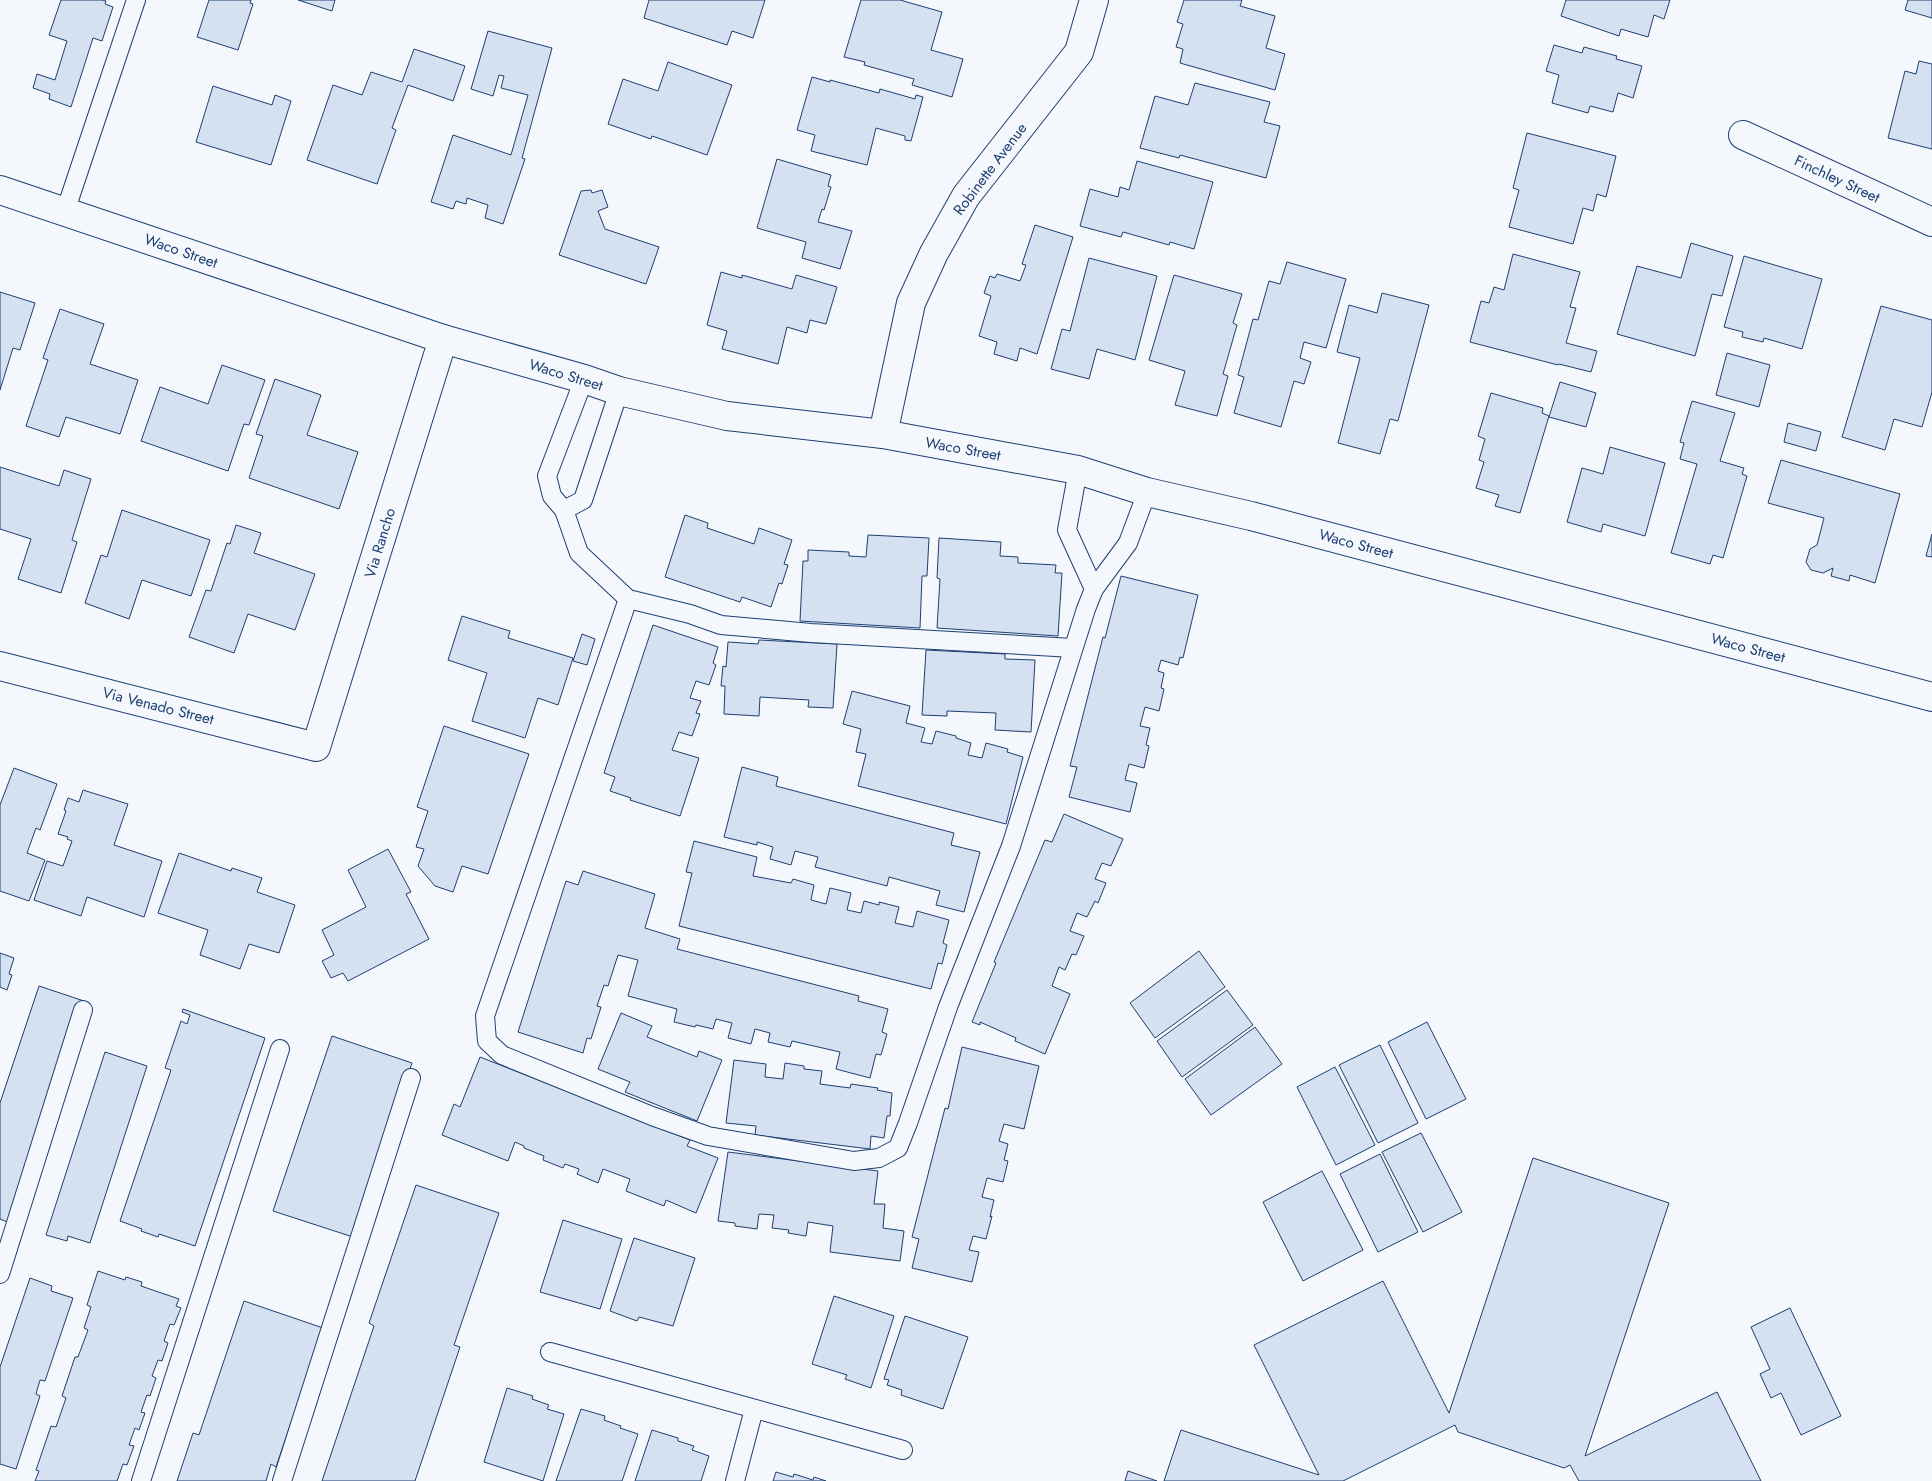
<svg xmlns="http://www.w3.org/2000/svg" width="1932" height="1481" viewBox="0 0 1932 1481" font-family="Jost,sans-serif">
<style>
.building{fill:#d5e0f0;stroke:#1d3f73}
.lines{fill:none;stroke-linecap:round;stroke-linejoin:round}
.service-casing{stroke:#1d3f73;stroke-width:20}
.minor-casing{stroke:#1d3f73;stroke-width:30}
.service{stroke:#f4f7fb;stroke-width:18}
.minor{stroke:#f4f7fb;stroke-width:28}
.labels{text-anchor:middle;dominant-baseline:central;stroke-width:4;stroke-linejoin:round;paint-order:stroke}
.street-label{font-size:15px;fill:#1d3f73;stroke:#f4f7fb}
</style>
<rect width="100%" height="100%" fill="#f4f7fb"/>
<g class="building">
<path d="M 61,0 L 102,0 L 106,1 L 105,4 L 113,7 L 102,41 L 93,38 L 71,107 L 49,99 L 50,94 L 33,88 L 37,74 L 55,80 L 67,41 L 49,35 Z"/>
<path d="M 209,0 L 251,0 L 250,3 L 253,4 L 238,50 L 197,37 Z"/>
<path d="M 298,0 L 335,0 L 332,11 Z"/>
<path d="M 649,0 L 765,0 L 753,38 L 732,31 L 727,45 L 644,18 Z"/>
<path d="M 861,0 L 900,0 L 942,12 L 931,50 L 963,59 L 952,97 L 912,85 L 914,79 L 864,65 L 865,62 L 844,57 Z"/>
<path d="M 1184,0 L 1242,0 L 1240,6 L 1275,16 L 1266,48 L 1285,54 L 1275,90 L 1180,63 L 1183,49 L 1176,47 L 1183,24 L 1177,22 Z"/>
<path d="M 1566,0 L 1670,0 L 1664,19 L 1654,15 L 1648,37 L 1621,29 L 1619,36 L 1561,16 Z"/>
<path d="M 1908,0 L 1932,0 L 1932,18 L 1905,10 Z"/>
<path d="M 488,31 L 552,48 L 522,158 L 525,159 L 503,224 L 485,218 L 488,205 L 467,198 L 466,204 L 456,201 L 453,209 L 431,202 L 453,135 L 511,155 L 528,95 L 501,88 L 504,76 L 499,75 L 493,96 L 471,89 Z"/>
<path d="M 1554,45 L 1582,53 L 1584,47 L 1617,56 L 1616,59 L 1642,66 L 1633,98 L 1618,93 L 1613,112 L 1590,106 L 1588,113 L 1552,103 L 1559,75 L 1546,71 Z"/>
<path d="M 414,49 L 465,66 L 453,101 L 408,85 L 392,128 L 396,130 L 377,184 L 307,160 L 333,85 L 362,95 L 371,72 L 402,82 Z"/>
<path d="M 1919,61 L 1932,64 L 1932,149 L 1888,138 L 1905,71 L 1916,74 Z"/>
<path d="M 668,62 L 732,85 L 707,155 L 652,136 L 651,139 L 608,124 L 623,79 L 658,91 Z"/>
<path d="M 812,77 L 830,82 L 830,80 L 879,93 L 880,89 L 915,99 L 916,95 L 923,97 L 911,141 L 905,140 L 905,136 L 876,128 L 867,165 L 811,151 L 815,135 L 797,130 Z"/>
<path d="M 1195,83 L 1270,102 L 1264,122 L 1280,126 L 1266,178 L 1180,155 L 1179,158 L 1140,148 L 1155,96 L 1188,105 Z"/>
<path d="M 213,86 L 272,105 L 275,95 L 291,101 L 271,165 L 196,142 Z"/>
<path d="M 1527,133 L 1616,156 L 1606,197 L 1597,194 L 1593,211 L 1583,208 L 1573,244 L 1509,227 L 1519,190 L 1513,188 Z"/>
<path d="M 777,159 L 831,175 L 828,186 L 831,187 L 824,210 L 822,209 L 818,222 L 852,231 L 840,269 L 802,258 L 806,242 L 757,228 Z"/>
<path d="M 1137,161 L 1213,182 L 1194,249 L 1170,242 L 1169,245 L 1123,232 L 1121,237 L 1080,226 L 1090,189 L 1118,197 L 1120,187 L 1129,190 Z"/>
<path d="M 591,190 L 592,193 L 602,190 L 608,207 L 598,211 L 605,229 L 659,247 L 646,284 L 559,255 L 581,191 Z"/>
<path d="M 1035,225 L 1073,237 L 1037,354 L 1020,348 L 1017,361 L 994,354 L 997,342 L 979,336 L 991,296 L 984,293 L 990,276 L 995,278 L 997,274 L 1020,281 L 1026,265 L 1022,264 Z"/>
<path d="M 1691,243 L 1733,256 L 1722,296 L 1712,294 L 1695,356 L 1617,334 L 1637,266 L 1681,278 Z"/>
<path d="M 1513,254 L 1580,272 L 1570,307 L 1576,308 L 1566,343 L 1597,351 L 1591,372 L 1559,364 L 1558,365 L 1470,342 L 1481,301 L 1489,303 L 1494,287 L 1504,290 Z"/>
<path d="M 1744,256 L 1822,279 L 1802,349 L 1764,338 L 1763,342 L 1742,337 L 1743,332 L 1724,327 Z"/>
<path d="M 1089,258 L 1157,276 L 1135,360 L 1097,349 L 1089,379 L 1051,369 L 1062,329 L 1070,331 Z"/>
<path d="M 1287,262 L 1346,279 L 1326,348 L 1304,342 L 1300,358 L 1311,362 L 1304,384 L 1294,381 L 1281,427 L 1234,413 L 1244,377 L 1238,375 L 1253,319 L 1258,320 L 1269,281 L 1280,284 Z"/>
<path d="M 721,272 L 742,278 L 742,275 L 792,289 L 796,275 L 837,287 L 826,324 L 810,320 L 807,333 L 787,327 L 778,364 L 722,349 L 727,331 L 707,325 Z"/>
<path d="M 1174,275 L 1242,294 L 1233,323 L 1237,325 L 1223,374 L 1228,376 L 1217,416 L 1175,405 L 1185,371 L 1149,360 Z"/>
<path d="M 0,292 L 35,303 L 20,350 L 13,348 L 0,390 Z"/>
<path d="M 1382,293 L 1429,305 L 1398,421 L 1390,419 L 1380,454 L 1338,443 L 1360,358 L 1337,352 L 1349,305 L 1377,313 Z"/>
<path d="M 1881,306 L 1932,320 L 1932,392 L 1922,427 L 1894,419 L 1885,450 L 1842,437 Z"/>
<path d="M 60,309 L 104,324 L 90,364 L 138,380 L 120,434 L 66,417 L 59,437 L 26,426 L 48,360 L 43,358 Z"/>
<path d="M 1727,353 L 1770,365 L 1759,407 L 1716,395 Z"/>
<path d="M 222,365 L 265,380 L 249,425 L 244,424 L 228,471 L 141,441 L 160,387 L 208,404 Z"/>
<path d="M 275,379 L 321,395 L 307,435 L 358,452 L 339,509 L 249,478 L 263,436 L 256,434 Z"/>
<path d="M 1560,382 L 1596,393 L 1586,427 L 1549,417 Z"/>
<path d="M 1491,393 L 1543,408 L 1542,413 L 1549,416 L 1520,513 L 1495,506 L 1499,495 L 1476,488 L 1484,462 L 1479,460 L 1485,439 L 1478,436 Z"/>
<path d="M 1692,401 L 1735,413 L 1720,461 L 1744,468 L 1742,474 L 1747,476 L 1723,558 L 1713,555 L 1710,564 L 1671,553 L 1697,464 L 1680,459 L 1684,443 L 1680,442 Z"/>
<path d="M 1788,423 L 1821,432 L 1816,451 L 1784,442 Z"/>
<path d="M 1610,447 L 1665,463 L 1645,536 L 1603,524 L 1601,532 L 1567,522 L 1582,468 L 1603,474 Z"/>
<path d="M 1781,460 L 1900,494 L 1875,583 L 1850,575 L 1849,581 L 1831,576 L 1833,568 L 1823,573 L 1811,570 L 1806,562 L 1810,549 L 1817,545 L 1824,518 L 1768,503 Z"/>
<path d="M 0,467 L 59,486 L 64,470 L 91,479 L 72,540 L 77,542 L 61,593 L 18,579 L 31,539 L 0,529 Z"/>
<path d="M 122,510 L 210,540 L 191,596 L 142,580 L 129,619 L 85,603 L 101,555 L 107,557 Z"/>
<path d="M 685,515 L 708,523 L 707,528 L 754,544 L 759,528 L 792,540 L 784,564 L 788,565 L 782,584 L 779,583 L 771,607 L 742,597 L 740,602 L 665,577 Z"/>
<path d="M 236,525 L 261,533 L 254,553 L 315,574 L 295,630 L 248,614 L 234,653 L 189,637 L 206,590 L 211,591 L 227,543 L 230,544 Z"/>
<path d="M 1932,534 L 1932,557 L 1926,556 Z"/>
<path d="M 868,535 L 929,538 L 927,576 L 922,576 L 920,628 L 800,621 L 803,561 L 808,561 L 808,550 L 849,552 L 849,556 L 866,557 Z"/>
<path d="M 939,538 L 1001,542 L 1000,556 L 1018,557 L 1018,563 L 1056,565 L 1055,573 L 1062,573 L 1058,636 L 937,628 L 940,579 L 937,578 Z"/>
<path d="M 1121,576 L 1198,595 L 1183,658 L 1180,657 L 1178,665 L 1161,660 L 1158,671 L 1164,673 L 1161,688 L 1164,689 L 1159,711 L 1145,707 L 1140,726 L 1150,728 L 1146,745 L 1149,746 L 1144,768 L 1129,764 L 1125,780 L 1137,783 L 1130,812 L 1069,797 L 1077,767 L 1070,766 L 1103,637 L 1105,638 Z"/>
<path d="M 462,616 L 510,631 L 508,638 L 573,658 L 558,705 L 538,698 L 525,738 L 472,721 L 487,673 L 448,660 Z"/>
<path d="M 653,625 L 718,647 L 713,663 L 716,665 L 709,685 L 696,681 L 690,698 L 701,701 L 696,713 L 700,714 L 692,736 L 679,732 L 672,750 L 699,758 L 680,816 L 630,800 L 631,798 L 610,791 L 615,777 L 604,773 Z"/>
<path d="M 582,634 L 595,639 L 587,665 L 573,661 Z"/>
<path d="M 759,640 L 837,644 L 833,708 L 808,707 L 809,700 L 760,697 L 759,716 L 724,714 L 725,686 L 721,686 L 723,666 L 726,667 L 728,642 L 758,644 Z"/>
<path d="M 926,650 L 1005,654 L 1005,659 L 1035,660 L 1031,732 L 995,730 L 996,713 L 947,711 L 947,716 L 922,715 Z"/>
<path d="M 852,691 L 910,706 L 906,723 L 925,728 L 921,742 L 932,744 L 936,731 L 956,736 L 956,738 L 971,743 L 968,755 L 982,758 L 986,743 L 1008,749 L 1007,752 L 1023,757 L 1006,824 L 858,786 L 866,754 L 856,752 L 861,729 L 843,724 Z"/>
<path d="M 444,726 L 529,754 L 488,874 L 462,866 L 453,892 L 435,886 L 418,866 L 424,849 L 416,847 L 428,811 L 417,807 Z"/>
<path d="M 742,767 L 778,777 L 776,786 L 954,833 L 951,845 L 980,852 L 964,912 L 936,905 L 940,891 L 889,877 L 887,886 L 815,867 L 818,857 L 795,851 L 791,865 L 770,859 L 773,847 L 757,842 L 757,845 L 724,837 Z"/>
<path d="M 14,768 L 57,784 L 40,830 L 36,828 L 27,853 L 45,860 L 29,901 L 0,891 L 0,805 Z"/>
<path d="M 83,790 L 128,804 L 114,845 L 162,861 L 144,917 L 87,897 L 81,916 L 34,900 L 47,861 L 63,866 L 72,841 L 67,839 L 68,837 L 58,834 L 66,811 L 64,810 L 68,798 L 79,802 Z"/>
<path d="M 1064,814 L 1123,839 L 1111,866 L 1102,863 L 1095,879 L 1106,883 L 1098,903 L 1095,901 L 1087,917 L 1077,913 L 1070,931 L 1084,936 L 1076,955 L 1072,954 L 1065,970 L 1059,967 L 1052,986 L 1070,994 L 1045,1054 L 1015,1041 L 1016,1038 L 980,1022 L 980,1025 L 972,1022 L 996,963 L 994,962 L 1045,840 L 1052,842 Z"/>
<path d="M 694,841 L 757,857 L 753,876 L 791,883 L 793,879 L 814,885 L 811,900 L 826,904 L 830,888 L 851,893 L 847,910 L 861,913 L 864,901 L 879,905 L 879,902 L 899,907 L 895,923 L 913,927 L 917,911 L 949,920 L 943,943 L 947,945 L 942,964 L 938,963 L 931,989 L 679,926 L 692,873 L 686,872 Z"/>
<path d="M 388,849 L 411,892 L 406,894 L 429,939 L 348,981 L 343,973 L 331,978 L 322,961 L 334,955 L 322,930 L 366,907 L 348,870 Z"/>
<path d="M 179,853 L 231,871 L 232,868 L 262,878 L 257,892 L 295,905 L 279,953 L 249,944 L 240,969 L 200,955 L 208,930 L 158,913 Z"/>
<path d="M 583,871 L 655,894 L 645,928 L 680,939 L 677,949 L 859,996 L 858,1001 L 888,1009 L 882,1032 L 887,1034 L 881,1055 L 876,1054 L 870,1078 L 836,1069 L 840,1052 L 792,1041 L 790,1047 L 768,1042 L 770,1033 L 755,1029 L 751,1044 L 728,1038 L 732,1023 L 716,1019 L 713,1029 L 696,1025 L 695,1027 L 674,1022 L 677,1009 L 628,996 L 638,960 L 618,955 L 608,986 L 604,985 L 597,1006 L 601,1007 L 591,1039 L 587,1038 L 583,1053 L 518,1032 L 566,881 L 578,885 Z"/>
<path d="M 1199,951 L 1225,987 L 1155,1038 L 1130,1003 Z"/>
<path d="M 0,953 L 14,958 L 9,974 L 12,975 L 7,990 L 0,987 Z"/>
<path d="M 39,986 L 84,1001 L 10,1223 L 0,1219 L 0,1103 Z"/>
<path d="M 1227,990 L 1253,1025 L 1182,1077 L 1157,1041 Z"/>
<path d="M 183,1009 L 265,1038 L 195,1246 L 159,1234 L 158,1237 L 141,1231 L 142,1229 L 120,1221 L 171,1070 L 165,1068 L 181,1021 L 187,1024 L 190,1015 L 182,1012 Z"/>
<path d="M 621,1013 L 652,1026 L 647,1037 L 697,1057 L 699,1051 L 722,1060 L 697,1121 L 625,1092 L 630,1082 L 598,1069 Z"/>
<path d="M 1427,1022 L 1466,1099 L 1426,1119 L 1388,1042 Z"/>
<path d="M 1255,1027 L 1282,1064 L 1211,1115 L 1185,1079 Z"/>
<path d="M 332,1036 L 412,1063 L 353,1237 L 273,1211 Z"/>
<path d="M 1380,1045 L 1418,1123 L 1378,1143 L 1339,1065 Z"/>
<path d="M 962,1047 L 1039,1066 L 1024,1129 L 1004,1124 L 999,1141 L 1008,1144 L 1004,1160 L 1008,1161 L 1003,1182 L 987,1178 L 982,1197 L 994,1200 L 990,1217 L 992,1216 L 986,1239 L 973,1236 L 969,1250 L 979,1252 L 972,1282 L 912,1268 L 919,1239 L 912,1237 L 945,1108 L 948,1109 Z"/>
<path d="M 105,1052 L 147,1066 L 90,1243 L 68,1236 L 67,1241 L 46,1235 Z"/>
<path d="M 480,1057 L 690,1140 L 687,1146 L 718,1158 L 696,1213 L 666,1200 L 664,1206 L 626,1191 L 630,1179 L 603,1169 L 598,1183 L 577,1174 L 579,1169 L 565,1164 L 563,1168 L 543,1160 L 544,1156 L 524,1148 L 524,1146 L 515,1142 L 508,1161 L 442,1135 L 454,1104 L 460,1107 Z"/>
<path d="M 734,1060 L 766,1064 L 765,1077 L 783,1079 L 785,1063 L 804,1066 L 804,1069 L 822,1071 L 820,1084 L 850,1088 L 851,1084 L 878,1088 L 877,1090 L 892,1093 L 890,1116 L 887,1116 L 884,1138 L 871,1136 L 870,1149 L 755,1135 L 756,1126 L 726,1123 Z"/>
<path d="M 1335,1067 L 1375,1145 L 1336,1165 L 1297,1087 Z"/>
<path d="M 1421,1133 L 1462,1212 L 1423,1232 L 1382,1152 Z"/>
<path d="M 728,1152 L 878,1171 L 874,1204 L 885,1204 L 883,1228 L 904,1231 L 900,1261 L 830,1252 L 833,1226 L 808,1222 L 806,1236 L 788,1233 L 789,1230 L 772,1228 L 774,1215 L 759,1214 L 757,1229 L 735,1226 L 735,1223 L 718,1221 Z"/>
<path d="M 1380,1154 L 1418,1232 L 1378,1252 L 1340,1174 Z"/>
<path d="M 1533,1158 L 1669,1203 L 1585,1456 L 1717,1392 L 1761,1481 L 1579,1481 L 1570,1465 L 1564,1468 L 1458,1432 L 1455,1425 L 1343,1481 L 1164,1481 L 1181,1430 L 1319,1475 L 1254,1345 L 1383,1281 L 1449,1413 Z"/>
<path d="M 1322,1171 L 1363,1250 L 1303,1281 L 1263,1202 Z"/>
<path d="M 416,1185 L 499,1213 L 454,1345 L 460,1347 L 415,1481 L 322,1481 L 374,1326 L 369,1323 Z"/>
<path d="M 563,1220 L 622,1239 L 600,1309 L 540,1292 Z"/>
<path d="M 634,1238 L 695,1258 L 673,1326 L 639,1317 L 637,1321 L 610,1311 Z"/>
<path d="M 98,1271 L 125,1280 L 126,1277 L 142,1282 L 141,1286 L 179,1299 L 176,1306 L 181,1308 L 174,1325 L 170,1324 L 164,1341 L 168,1343 L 162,1361 L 158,1360 L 152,1376 L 156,1378 L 150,1396 L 147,1395 L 141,1412 L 145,1413 L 139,1430 L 135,1428 L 129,1445 L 134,1446 L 127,1465 L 123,1464 L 117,1481 L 35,1481 L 39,1471 L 36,1470 L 51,1426 L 56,1427 L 66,1398 L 62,1396 L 75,1357 L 78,1357 L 88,1330 L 84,1328 L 91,1307 L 87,1305 Z"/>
<path d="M 30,1278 L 52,1286 L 51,1291 L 73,1298 L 45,1381 L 40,1380 L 36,1394 L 40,1396 L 16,1469 L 0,1464 L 0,1367 Z"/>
<path d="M 834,1296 L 894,1316 L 871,1388 L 845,1379 L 847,1375 L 812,1364 Z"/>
<path d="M 244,1301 L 323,1328 L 276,1467 L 271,1464 L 266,1481 L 177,1481 L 193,1433 L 199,1435 Z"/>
<path d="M 1790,1308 L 1841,1416 L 1801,1435 L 1781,1393 L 1771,1398 L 1760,1374 L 1770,1369 L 1751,1327 Z"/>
<path d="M 905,1316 L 968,1337 L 943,1409 L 901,1395 L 902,1390 L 887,1385 L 889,1380 L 884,1379 Z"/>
<path d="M 507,1388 L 533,1396 L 532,1399 L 549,1405 L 547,1409 L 564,1414 L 543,1481 L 484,1462 Z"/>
<path d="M 581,1409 L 605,1416 L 604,1420 L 621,1426 L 620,1428 L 638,1434 L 622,1481 L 556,1481 Z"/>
<path d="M 652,1430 L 678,1438 L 678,1441 L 694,1446 L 692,1450 L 709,1456 L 701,1481 L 635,1481 Z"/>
<path d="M 1128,1471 L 1157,1481 L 1125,1481 Z"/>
<path d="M 776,1472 L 793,1477 L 794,1474 L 813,1480 L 814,1477 L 826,1481 L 773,1481 Z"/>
</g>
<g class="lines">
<defs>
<g id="service">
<path d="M 65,212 L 136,0"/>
<path d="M 584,379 L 547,476 L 552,496 L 564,510 L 579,553 L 628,599 L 690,614 L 721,625 L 811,633 L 1073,648"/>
<path d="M 1078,470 L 1067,530 L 1094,589"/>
<path d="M 564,510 L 583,500 L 619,391"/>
<path d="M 628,599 L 485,1016 L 487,1041 L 502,1055 L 652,1116 L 708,1136 L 854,1161 L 879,1158 L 898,1148 L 908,1123 L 948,1007 L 1011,846 L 1086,609 L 1094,589 L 1128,543 L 1147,492"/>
<path d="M 0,1274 L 83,1010"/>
<path d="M 550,1352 L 903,1450"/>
<path d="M 141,1481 L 280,1049"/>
<path d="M 282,1481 L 411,1078"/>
<path d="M 735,1481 L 754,1409"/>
</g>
<g id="minor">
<path d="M 1743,135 L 1932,222"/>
<path d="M 0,190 L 443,339 L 584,379 L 619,391 L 727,416 L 883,434 L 1078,470 L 1147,492 L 1251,516 L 1932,697"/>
<path d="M 883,434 L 911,303 L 934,253 L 966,196 L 1079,52 L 1094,0"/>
<path d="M 0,666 L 316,747 L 443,339"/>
</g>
</defs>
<use href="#service" class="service-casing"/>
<use href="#minor" class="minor-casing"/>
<use href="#service" class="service"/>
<use href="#minor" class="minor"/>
</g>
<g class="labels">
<g class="street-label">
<text transform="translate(990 169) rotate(-53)">Robinette Avenue</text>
<text transform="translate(1837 179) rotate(25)">Finchley Street</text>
<text transform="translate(181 251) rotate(19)">Waco Street</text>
<text transform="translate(566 375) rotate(17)">Waco Street</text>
<text transform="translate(963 449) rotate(10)">Waco Street</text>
<text transform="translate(380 543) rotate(-73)">Via Rancho</text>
<text transform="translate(1356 544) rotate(15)">Waco Street</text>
<text transform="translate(1748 648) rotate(15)">Waco Street</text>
<text transform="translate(158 706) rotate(14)">Via Venado Street</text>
</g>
</g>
</svg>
